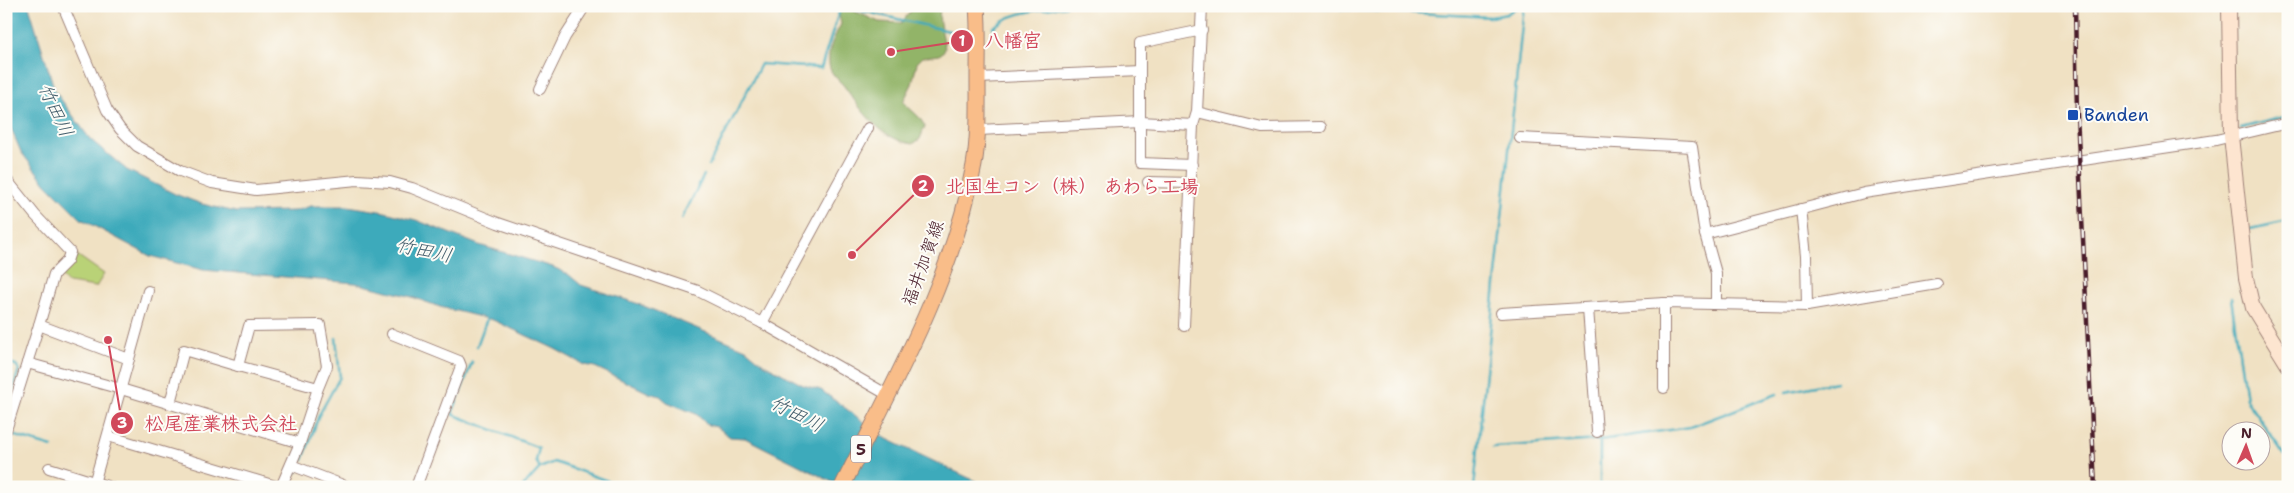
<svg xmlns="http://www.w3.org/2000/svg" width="2294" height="493" viewBox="0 0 2294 493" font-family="'Shantell Sans','Klee One',sans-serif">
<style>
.green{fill:#b9d277;stroke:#827851}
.forest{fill:#92b468;stroke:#6e6a4a}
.water{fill:#3caabb;stroke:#436473}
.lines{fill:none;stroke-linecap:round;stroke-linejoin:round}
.stream{stroke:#3caabb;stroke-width:2.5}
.street-casing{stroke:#9d8077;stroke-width:12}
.secondary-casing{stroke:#9d8077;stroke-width:16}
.primary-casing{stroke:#9d8077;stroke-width:17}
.street{stroke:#fff;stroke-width:10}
.secondary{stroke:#fde5d0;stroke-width:14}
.primary{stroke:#f9bd89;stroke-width:15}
.rail-casing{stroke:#4a1f2b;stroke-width:4.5}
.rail{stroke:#fdfcf7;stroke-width:2.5;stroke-dasharray:8;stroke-linecap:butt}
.transit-dot{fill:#1a4fb4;stroke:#fdfcf7;stroke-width:2}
.labels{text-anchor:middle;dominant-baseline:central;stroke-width:4;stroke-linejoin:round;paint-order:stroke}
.shield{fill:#fdfcf7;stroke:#806168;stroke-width:1}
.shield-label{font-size:16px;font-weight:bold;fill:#4a1f2b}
.transit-label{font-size:18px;fill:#164399;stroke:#fdfcf7;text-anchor:start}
.street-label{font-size:18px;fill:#4a1f2b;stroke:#fdfcf7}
.water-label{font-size:19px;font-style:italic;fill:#445e6c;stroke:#fdfcf7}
.leader{fill:none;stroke:#d1495b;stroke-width:2}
.callout-dot{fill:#d1495b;stroke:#fdfcf7;stroke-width:2}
.mark-label{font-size:15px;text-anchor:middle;font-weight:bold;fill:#fff}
.callout-label{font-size:19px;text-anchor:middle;font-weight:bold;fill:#d1495b;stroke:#fdfcf7;stroke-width:4;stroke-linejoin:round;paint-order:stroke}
</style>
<rect width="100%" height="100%" fill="#fdfcf7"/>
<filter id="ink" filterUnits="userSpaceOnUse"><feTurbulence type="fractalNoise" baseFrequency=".02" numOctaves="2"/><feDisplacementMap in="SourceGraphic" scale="10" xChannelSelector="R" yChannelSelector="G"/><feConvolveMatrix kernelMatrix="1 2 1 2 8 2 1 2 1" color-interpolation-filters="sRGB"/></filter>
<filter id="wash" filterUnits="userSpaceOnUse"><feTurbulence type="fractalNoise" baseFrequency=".0096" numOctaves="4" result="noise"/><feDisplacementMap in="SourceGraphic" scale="20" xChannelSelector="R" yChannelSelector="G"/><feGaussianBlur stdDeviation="1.12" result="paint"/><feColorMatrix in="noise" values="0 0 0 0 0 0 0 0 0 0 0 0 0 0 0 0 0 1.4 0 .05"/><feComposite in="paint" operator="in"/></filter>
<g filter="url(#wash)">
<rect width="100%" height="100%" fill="#f0e1c3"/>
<path class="green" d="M 77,255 L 104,274 L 96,287 L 68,283 L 60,275 Z"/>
<path class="forest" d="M 915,6 L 941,6 C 936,21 944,33 945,49 L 940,55 L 923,57 L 917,63 L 912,84 L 903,102 L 919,117 L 925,126 L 920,139 L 913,144 C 880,139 862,111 844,86 C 838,79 830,74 829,64 C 827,49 835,36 841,24 L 839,15 L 841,9 L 847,8 L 879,22 L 901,23 Z"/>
<path class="water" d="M 6,6 L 29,6 L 55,91 L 90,139 L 127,170 L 175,194 L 202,204 L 236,212 L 294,211 L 311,206 L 348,206 L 385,212 L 416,220 L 479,245 L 553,267 L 568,274 L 581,285 L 639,304 L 746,349 L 764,364 L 803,385 L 821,390 L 887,439 L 988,487 L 842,487 L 745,438 L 730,437 L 717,427 L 708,425 L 696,414 L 667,402 L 660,396 L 649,393 L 595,367 L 584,365 L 555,349 L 493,320 L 440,307 L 412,297 L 355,283 L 203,270 L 150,256 L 81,219 L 46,184 L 21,152 L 6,117 Z"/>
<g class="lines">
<g class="stream">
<path d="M 841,6 L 958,33 L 972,34"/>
<path d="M 1310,6 L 1332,8"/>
<path d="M 1341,9 L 1491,17 L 1507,14 L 1518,6"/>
<path d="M 993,28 C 1010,11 1042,10 1066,6"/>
<path d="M 2241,128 L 2288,116"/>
<path d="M 709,165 L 761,64 L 821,68 L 841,6"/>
<path d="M 682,219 L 704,175"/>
<path d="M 2250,229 L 2288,221"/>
<path d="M 2231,298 L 2246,399 L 2288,460"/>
<path d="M 477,346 L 488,316"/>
<path d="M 6,362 L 16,365 L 19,369 L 6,412"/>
<path d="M 472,362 L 452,414 L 539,448 L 536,461 L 540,468 L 554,462 L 625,487"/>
<path d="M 1786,392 L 1836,382"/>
<path d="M 9,434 L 52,447"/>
<path d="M 1600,440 L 1600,487"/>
<path d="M 1493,447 L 1600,440 L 1690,427 L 1777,394"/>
<path d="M 303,460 L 319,415 L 340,377 L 336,338"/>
<path d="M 289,487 L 295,471 L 297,472"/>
<path d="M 523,487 L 540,468"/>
<path d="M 1474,487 L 1524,6"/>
</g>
</g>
</g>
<g filter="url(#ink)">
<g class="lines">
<defs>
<g id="street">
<path d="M 63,6 L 107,110 L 120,129 L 137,146 L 180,171 L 212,183 L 256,190 L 357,180 L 390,182 L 412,188 L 498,223 L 698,291 L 762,323 L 888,395"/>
<path d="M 978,78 L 1140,71"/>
<path d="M 540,89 L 565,37 L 585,6"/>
<path d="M 1197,112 L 1262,128 L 1321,127"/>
<path d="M 979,130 L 1141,122 L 1193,125"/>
<path d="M 1520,138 L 1692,147 L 1705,234 L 1716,273 L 1716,303"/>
<path d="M 1192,165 L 1140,163 L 1140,43 L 1202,30"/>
<path d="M 6,179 L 35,215 L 70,252 L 67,261 L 54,274 L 39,325 L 129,359 L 93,487"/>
<path d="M 1148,182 L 1191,183"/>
<path d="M 1801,209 L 1806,256 L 1807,306"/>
<path d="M 1705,234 L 1864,193 L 2216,140 L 2288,123"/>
<path d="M 1664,303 L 1664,388"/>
<path d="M 1588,308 L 1597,432"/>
<path d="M 1501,313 L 1664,303 L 1807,306 L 1937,284"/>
<path d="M 762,323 L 868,128"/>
<path d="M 1184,326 L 1193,125 L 1197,112 L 1202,6"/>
<path d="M 392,334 L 459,361 L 461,366 L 416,487"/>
<path d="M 129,359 L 148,291"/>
<path d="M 27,363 L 121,389 L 300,443"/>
<path d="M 170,403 L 184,350 L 238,366"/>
<path d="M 6,430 L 39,325"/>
<path d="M 108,436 L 279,487"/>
<path d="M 291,465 L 348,487"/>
<path d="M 49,468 L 110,487"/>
<path d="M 281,487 L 300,443 L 318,388 L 327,366 L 320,325 L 249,326 L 238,366 L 318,388"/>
</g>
<path id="secondary" d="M 2229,6 L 2231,136 L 2246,278 L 2253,308 L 2288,365"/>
<path id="primary" d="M 842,487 C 893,384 953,279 974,165 C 979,136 978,107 978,78 C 978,54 979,30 977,6"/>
</defs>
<use href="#street" class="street-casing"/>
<use href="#secondary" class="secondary-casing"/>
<use href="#primary" class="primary-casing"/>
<use href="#street" class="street"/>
<use href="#secondary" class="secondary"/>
<use href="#primary" class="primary"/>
<defs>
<path id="rail" d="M 2075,6 L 2077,114 L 2095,487"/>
</defs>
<use href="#rail" class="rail-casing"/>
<use href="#rail" class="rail"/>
</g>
</g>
<rect class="transit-dot" x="2067" y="109" width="12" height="12" rx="2.5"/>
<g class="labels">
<rect class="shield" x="851" y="435.5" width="20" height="27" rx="4"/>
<g class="shield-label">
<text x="861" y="449">5</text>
</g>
<g class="transit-label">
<text x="2084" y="115">Banden</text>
</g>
<g class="street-label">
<text transform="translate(923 263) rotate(-70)">福井加賀線</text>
</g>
<g class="water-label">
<text transform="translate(56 110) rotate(65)">竹田川</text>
<text transform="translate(424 250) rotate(12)">竹田川</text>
<text transform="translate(797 414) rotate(27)">竹田川</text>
</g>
</g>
<path class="leader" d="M891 52L962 41M852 255L923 186M108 340L122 423"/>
<g class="callout-dot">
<circle cx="891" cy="52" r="5"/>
<circle cx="852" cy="255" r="5"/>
<circle cx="108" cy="340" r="5"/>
<circle cx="962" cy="41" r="12"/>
<circle cx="923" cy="186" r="12"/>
<circle cx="122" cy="423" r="12"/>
</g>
<g class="mark-label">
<text x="962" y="46">1</text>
<text x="923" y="191">2</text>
<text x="122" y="428">3</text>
</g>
<g class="callout-label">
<text x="1013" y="47">八幡宮</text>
<text x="1072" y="193">北国生コン（株） あわら工場</text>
<text x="221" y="430">松尾産業株式会社</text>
</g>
<rect width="2294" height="493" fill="none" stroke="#fdfcf7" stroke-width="25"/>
<g transform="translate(2246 446) rotate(2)"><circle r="24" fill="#fdfcf7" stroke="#b5a4a5"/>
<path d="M0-4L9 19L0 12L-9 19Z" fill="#d1495b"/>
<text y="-8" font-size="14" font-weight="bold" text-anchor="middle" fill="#4a1f2b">N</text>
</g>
</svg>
